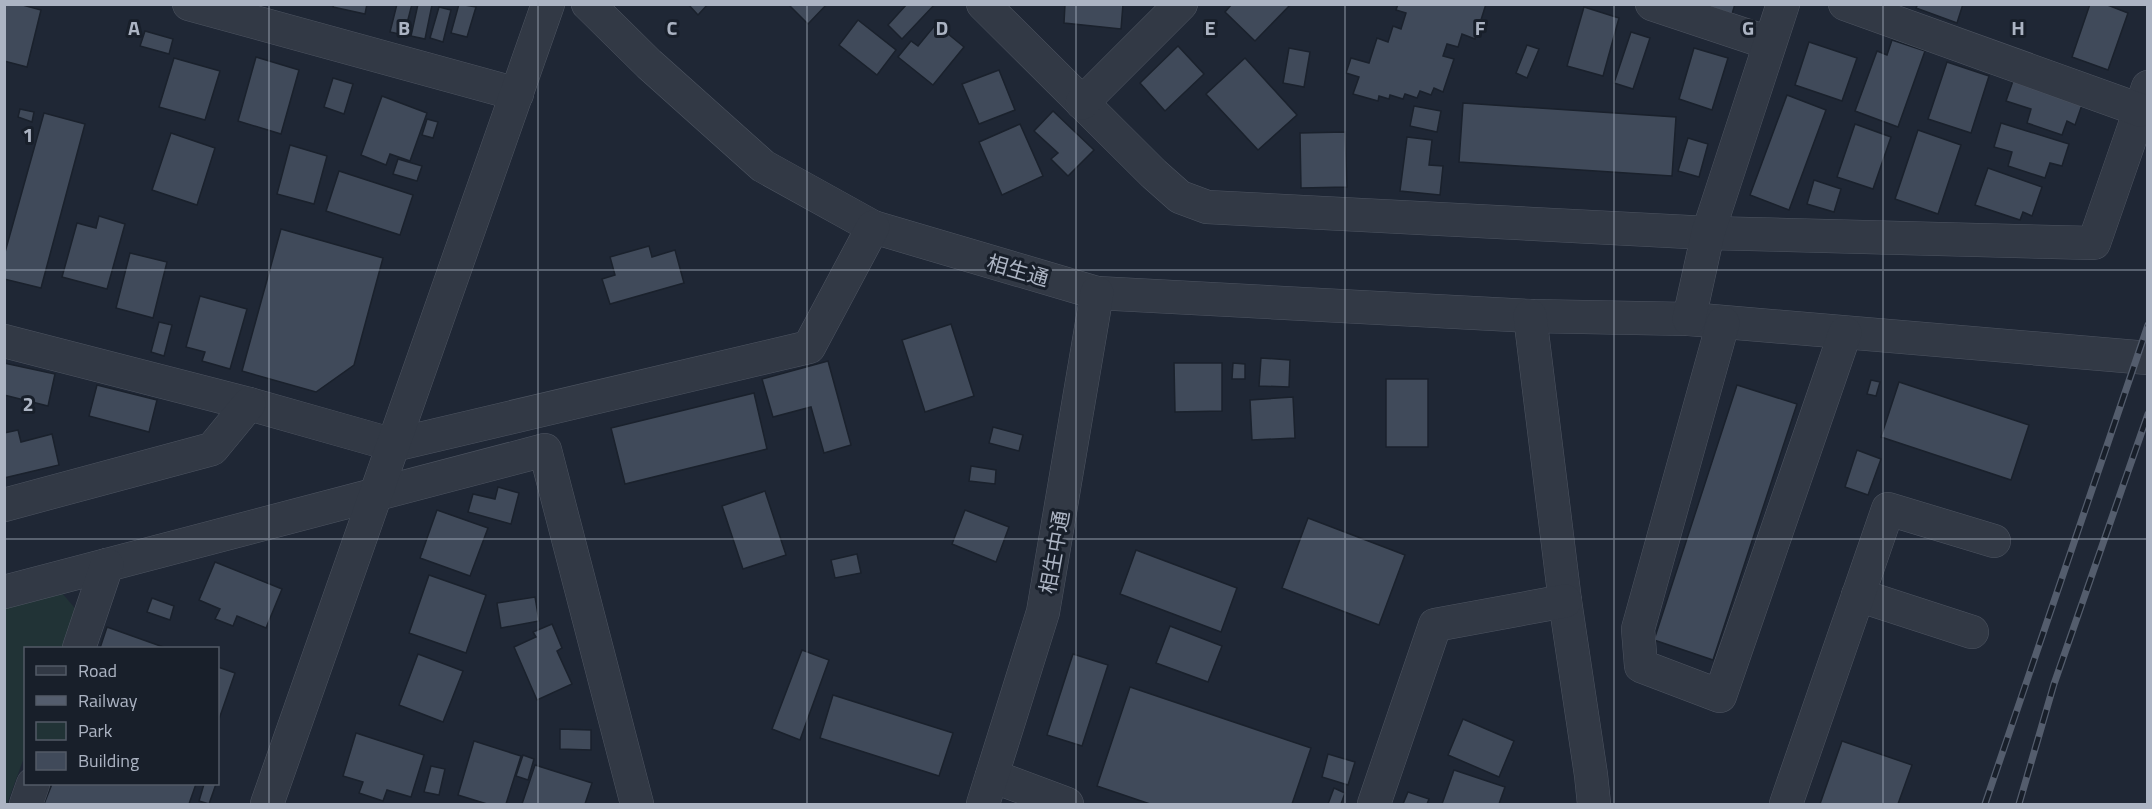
<svg xmlns="http://www.w3.org/2000/svg" width="2152" height="809" viewBox="0 0 2152 809" font-family="'Titillium Web','Noto Sans JP',sans-serif">
<style>
.green{fill:#213336}
.building{fill:#404a5a;stroke:#1a212c;stroke-width:1.5}
.lines{fill:none;stroke-linecap:round;stroke-linejoin:round}
.minor-casing{stroke:#4d5461;stroke-width:34}
.minor{stroke:#323945;stroke-width:33}
.rail-casing{stroke:#545d6d;stroke-width:7}
.rail{stroke:#181f2a;stroke-width:4.5;stroke-dasharray:14;stroke-linecap:butt}
.grid{fill:none;stroke:#acb4c3;stroke-width:1.5;stroke-opacity:0.55}
.labels{text-anchor:middle;dominant-baseline:central;stroke-width:6;stroke-linejoin:round;paint-order:stroke}
.street-label{font-size:21px;fill:#acb4c3;stroke:#181f2a}
.grid-label{font-size:20px;text-anchor:middle;font-weight:bold;fill:#acb4c3;stroke:#181f2a;stroke-width:6;stroke-linejoin:round;paint-order:stroke}
</style>
<rect width="100%" height="100%" fill="#1f2735"/>
<path class="green" d="M 62,593 L 79,613 L 66,648 L 26,648 L 25,755 L 7,804 L 5,804 L 5,608 Z"/>
<g class="building">
<path d="M 4,4 L 19,4 L 41,10 L 27,67 L 4,61 Z"/>
<path d="M 334,4 L 367,4 L 365,14 L 333,7 Z"/>
<path d="M 397,4 L 412,4 L 404,35 L 390,32 Z"/>
<path d="M 418,4 L 432,5 L 425,39 L 411,36 Z"/>
<path d="M 459,4 L 476,7 L 467,37 L 451,33 Z"/>
<path d="M 688,4 L 708,4 L 698,15 Z"/>
<path d="M 788,4 L 827,4 L 808,24 Z"/>
<path d="M 907,4 L 935,4 L 902,39 L 888,25 Z"/>
<path d="M 1065,4 L 1123,4 L 1121,29 L 1064,23 Z"/>
<path d="M 1232,4 L 1291,4 L 1255,41 L 1225,12 Z"/>
<path d="M 1398,4 L 1486,4 L 1475,39 L 1462,34 L 1458,47 L 1447,44 L 1443,56 L 1454,59 L 1443,92 L 1434,88 L 1431,95 L 1420,91 L 1417,98 L 1405,94 L 1403,99 L 1390,95 L 1389,99 L 1379,96 L 1378,101 L 1353,94 L 1359,77 L 1346,73 L 1351,58 L 1369,63 L 1377,38 L 1388,42 L 1393,26 L 1401,29 L 1406,13 L 1396,10 Z"/>
<path d="M 1702,4 L 1735,4 L 1732,14 Z"/>
<path d="M 1918,4 L 1963,4 L 1957,23 L 1916,8 Z"/>
<path d="M 2090,4 L 2105,4 L 2128,13 L 2108,70 L 2072,57 Z"/>
<path d="M 439,7 L 451,10 L 443,42 L 430,38 Z"/>
<path d="M 1584,7 L 1619,18 L 1603,76 L 1567,66 Z"/>
<path d="M 858,20 L 896,50 L 877,75 L 839,45 Z"/>
<path d="M 936,24 L 964,47 L 933,85 L 898,57 L 911,41 L 918,46 Z"/>
<path d="M 145,31 L 173,39 L 169,54 L 140,46 Z"/>
<path d="M 1631,32 L 1650,38 L 1633,89 L 1614,83 Z"/>
<path d="M 1892,40 L 1925,51 L 1898,127 L 1855,111 L 1877,51 L 1887,55 Z"/>
<path d="M 1809,42 L 1857,58 L 1842,101 L 1795,85 Z"/>
<path d="M 1527,45 L 1539,49 L 1527,78 L 1516,73 Z"/>
<path d="M 1178,46 L 1204,74 L 1165,111 L 1140,83 Z"/>
<path d="M 1289,48 L 1310,52 L 1304,87 L 1283,83 Z"/>
<path d="M 1694,48 L 1728,58 L 1712,110 L 1679,99 Z"/>
<path d="M 256,57 L 299,70 L 281,134 L 238,121 Z"/>
<path d="M 174,58 L 220,71 L 205,120 L 159,107 Z"/>
<path d="M 1245,58 L 1297,115 L 1258,150 L 1206,94 Z"/>
<path d="M 1947,62 L 1989,76 L 1971,133 L 1928,119 Z"/>
<path d="M 999,70 L 1015,110 L 979,124 L 962,84 Z"/>
<path d="M 333,78 L 353,84 L 344,114 L 324,107 Z"/>
<path d="M 2014,78 L 2083,102 L 2075,125 L 2067,121 L 2062,135 L 2027,123 L 2031,109 L 2006,101 Z"/>
<path d="M 1787,95 L 1826,110 L 1789,210 L 1750,195 Z"/>
<path d="M 382,96 L 427,113 L 410,161 L 390,154 L 386,165 L 361,155 Z"/>
<path d="M 1463,103 L 1676,117 L 1672,176 L 1459,162 Z"/>
<path d="M 1414,106 L 1441,111 L 1437,132 L 1410,126 Z"/>
<path d="M 20,109 L 34,112 L 32,122 L 18,117 Z"/>
<path d="M 1053,111 L 1094,150 L 1068,176 L 1051,159 L 1058,153 L 1034,131 Z"/>
<path d="M 44,113 L 85,124 L 41,288 L 4,279 L 4,256 Z"/>
<path d="M 427,119 L 438,122 L 433,138 L 422,135 Z"/>
<path d="M 2001,123 L 2069,144 L 2062,166 L 2050,163 L 2045,178 L 2008,166 L 2012,152 L 1994,147 Z"/>
<path d="M 1020,124 L 1043,176 L 1002,195 L 979,142 Z"/>
<path d="M 1855,124 L 1891,137 L 1873,189 L 1837,177 Z"/>
<path d="M 1918,130 L 1961,145 L 1938,214 L 1895,199 Z"/>
<path d="M 1345,132 L 1347,187 L 1301,188 L 1300,133 Z"/>
<path d="M 171,133 L 215,148 L 197,205 L 152,190 Z"/>
<path d="M 1407,137 L 1432,140 L 1429,165 L 1443,166 L 1440,195 L 1400,191 Z"/>
<path d="M 1688,138 L 1708,144 L 1699,177 L 1678,171 Z"/>
<path d="M 290,145 L 327,156 L 314,204 L 277,194 Z"/>
<path d="M 398,159 L 422,166 L 417,181 L 393,174 Z"/>
<path d="M 1988,168 L 2042,187 L 2032,216 L 2023,212 L 2020,220 L 1975,205 Z"/>
<path d="M 339,171 L 413,195 L 400,235 L 326,211 Z"/>
<path d="M 1814,180 L 1841,189 L 1834,212 L 1807,204 Z"/>
<path d="M 99,216 L 125,224 L 107,289 L 62,277 L 77,223 L 96,228 Z"/>
<path d="M 281,229 L 383,258 L 354,365 L 316,392 L 242,371 Z"/>
<path d="M 649,246 L 652,257 L 675,250 L 684,283 L 610,304 L 602,279 L 615,275 L 610,257 Z"/>
<path d="M 130,253 L 167,262 L 153,318 L 116,308 Z"/>
<path d="M 200,296 L 247,309 L 230,369 L 202,361 L 205,352 L 186,347 Z"/>
<path d="M 159,322 L 172,325 L 164,356 L 151,352 Z"/>
<path d="M 951,324 L 974,396 L 925,412 L 902,340 Z"/>
<path d="M 1261,358 L 1290,360 L 1289,387 L 1259,386 Z"/>
<path d="M 828,361 L 851,445 L 824,453 L 811,407 L 773,417 L 762,379 Z"/>
<path d="M 4,363 L 55,374 L 48,406 L 4,395 Z"/>
<path d="M 1174,363 L 1222,363 L 1222,411 L 1175,412 Z"/>
<path d="M 1233,363 L 1245,364 L 1245,379 L 1232,379 Z"/>
<rect x="1386" y="379" width="42" height="68"/>
<path d="M 1871,380 L 1880,382 L 1876,396 L 1867,394 Z"/>
<path d="M 1899,382 L 2029,425 L 2011,480 L 1881,437 Z"/>
<path d="M 97,385 L 157,400 L 149,432 L 89,416 Z"/>
<path d="M 1737,385 L 1797,404 L 1713,660 L 1654,640 Z"/>
<path d="M 754,393 L 767,449 L 625,484 L 611,428 Z"/>
<path d="M 1293,397 L 1295,438 L 1252,440 L 1250,400 Z"/>
<path d="M 993,427 L 1023,435 L 1019,451 L 989,443 Z"/>
<path d="M 18,430 L 21,442 L 52,434 L 59,465 L 4,478 L 4,433 Z"/>
<path d="M 1857,450 L 1881,459 L 1868,495 L 1845,487 Z"/>
<path d="M 971,466 L 996,470 L 995,484 L 969,481 Z"/>
<path d="M 498,487 L 519,493 L 511,524 L 468,512 L 473,494 L 495,499 Z"/>
<path d="M 765,491 L 786,555 L 743,569 L 722,506 Z"/>
<path d="M 437,510 L 488,528 L 470,576 L 420,558 Z"/>
<path d="M 965,510 L 1009,527 L 996,562 L 952,544 Z"/>
<path d="M 1308,518 L 1405,555 L 1379,625 L 1282,588 Z"/>
<path d="M 1136,550 L 1237,588 L 1221,632 L 1120,594 Z"/>
<path d="M 857,554 L 861,573 L 835,578 L 831,560 Z"/>
<path d="M 215,562 L 282,589 L 266,628 L 237,616 L 233,626 L 215,619 L 220,609 L 199,600 Z"/>
<path d="M 429,575 L 486,595 L 466,653 L 409,633 Z"/>
<path d="M 535,597 L 539,621 L 501,628 L 497,603 Z"/>
<path d="M 152,598 L 174,606 L 170,620 L 147,612 Z"/>
<path d="M 552,624 L 562,648 L 557,651 L 572,684 L 537,700 L 514,647 L 536,637 L 533,632 Z"/>
<path d="M 1170,626 L 1222,646 L 1208,682 L 1156,663 Z"/>
<path d="M 107,627 L 166,648 L 100,648 Z"/>
<path d="M 802,650 L 829,660 L 800,740 L 772,729 Z"/>
<path d="M 418,654 L 463,671 L 443,722 L 399,705 Z"/>
<path d="M 1073,654 L 1108,665 L 1082,746 L 1047,735 Z"/>
<path d="M 218,667 L 235,673 L 218,722 Z"/>
<path d="M 1130,687 L 1311,748 L 1292,804 L 1150,804 L 1097,786 Z"/>
<path d="M 833,695 L 953,733 L 939,776 L 820,738 Z"/>
<path d="M 1463,719 L 1514,741 L 1499,777 L 1448,755 Z"/>
<path d="M 560,729 L 591,730 L 591,750 L 560,749 Z"/>
<path d="M 356,733 L 424,755 L 411,797 L 387,790 L 383,801 L 359,793 L 363,782 L 343,776 Z"/>
<path d="M 474,741 L 521,756 L 506,804 L 487,804 L 458,795 Z"/>
<path d="M 1842,741 L 1912,765 L 1898,804 L 1820,804 Z"/>
<path d="M 1328,754 L 1355,762 L 1348,785 L 1322,777 Z"/>
<path d="M 523,755 L 534,759 L 528,780 L 516,776 Z"/>
<path d="M 535,765 L 592,783 L 585,804 L 522,804 Z"/>
<path d="M 431,766 L 445,769 L 439,795 L 424,792 Z"/>
<path d="M 1454,770 L 1505,787 L 1499,804 L 1442,804 Z"/>
<path d="M 52,784 L 196,784 L 189,804 L 44,804 Z"/>
<path d="M 204,784 L 216,784 L 209,804 L 199,801 Z"/>
<path d="M 1334,788 L 1345,793 L 1341,804 L 1328,804 Z"/>
<path d="M 1408,792 L 1429,799 L 1427,804 L 1403,804 Z"/>
</g>
<g class="lines">
<defs>
<g id="minor">
<path d="M 189,4 L 517,94"/>
<path d="M 588,4 L 649,64 L 763,166 L 873,227 L 1097,293 L 1530,316 L 1689,319 L 2148,358"/>
<path d="M 983,4 L 1154,174 L 1180,197 L 1207,207 L 1708,233 L 2094,243 L 2148,87"/>
<path d="M 1652,4 L 1769,43"/>
<path d="M 1845,4 L 2140,110"/>
<path d="M 1082,103 L 1181,4"/>
<path d="M 1530,316 L 1565,601 L 1591,775 L 1594,804"/>
<path d="M 1689,319 L 1708,233 L 1783,4"/>
<path d="M 1723,323 L 1638,629 L 1641,666 L 1720,696 L 1845,333"/>
<path d="M 4,341 L 249,404 L 394,445 L 809,347 L 873,227"/>
<path d="M 4,505 L 212,449 L 249,404"/>
<path d="M 4,592 L 545,450 L 637,804"/>
<path d="M 1858,595 L 1972,632"/>
<path d="M 79,648 L 107,565"/>
<path d="M 992,776 L 1067,804"/>
<path d="M 26,804 L 33,784"/>
<path d="M 267,804 L 548,4"/>
<path d="M 983,804 L 1043,612 L 1097,293"/>
<path d="M 1374,804 L 1435,625 L 1565,601"/>
<path d="M 1786,804 L 1888,509 L 1994,541"/>
</g>
</defs>
<use href="#minor" class="minor-casing"/>
<use href="#minor" class="minor"/>
<defs>
<g id="rail">
<path d="M 1985,804 L 2148,325"/>
<path d="M 2019,804 L 2054,684 L 2148,414"/>
</g>
</defs>
<use href="#rail" class="rail-casing"/>
<use href="#rail" class="rail"/>
</g>
<path class="grid" d="M 269,4 L 269,804M 538,4 L 538,804M 807,4 L 807,804M 1076,4 L 1076,804M 1345,4 L 1345,804M 1614,4 L 1614,804M 1883,4 L 1883,804M 4,270 L 2148,270M 4,539 L 2148,539"/>
<g class="labels">
<g class="street-label">
<text transform="translate(1018 270) rotate(16)">相生通</text>
<text transform="translate(1054 552) rotate(-80)">相生中通</text>
</g>
</g>
<g class="grid-label">
<text x="134" y="35">A</text>
<text x="404" y="35">B</text>
<text x="672" y="35">C</text>
<text x="942" y="35">D</text>
<text x="1210" y="35">E</text>
<text x="1480" y="35">F</text>
<text x="1748" y="35">G</text>
<text x="2018" y="35">H</text>
<text x="28" y="142">1</text>
<text x="28" y="411">2</text>
</g>
<rect width="2152" height="809" fill="none" stroke="#acb4c3" stroke-width="12"/>
<rect x="24" y="647" width="195" height="138" fill="#181f2a" stroke="#535b67" stroke-width="1.5"/>
<rect x="36" y="666" width="30" height="9" fill="#323945" stroke="#535b67" stroke-width="1.5"/>
<text x="78" y="677" font-size="18" fill="#acb4c3">Road</text>
<rect x="36" y="696" width="30" height="9" fill="#545d6d" stroke="#535b67" stroke-width="1.5"/>
<text x="78" y="707" font-size="18" fill="#acb4c3">Railway</text>
<rect x="36" y="722" width="30" height="18" fill="#213336" stroke="#535b67" stroke-width="1.5"/>
<text x="78" y="737" font-size="18" fill="#acb4c3">Park</text>
<rect x="36" y="752" width="30" height="18" fill="#404a5a" stroke="#535b67" stroke-width="1.5"/>
<text x="78" y="767" font-size="18" fill="#acb4c3">Building</text>
</svg>
